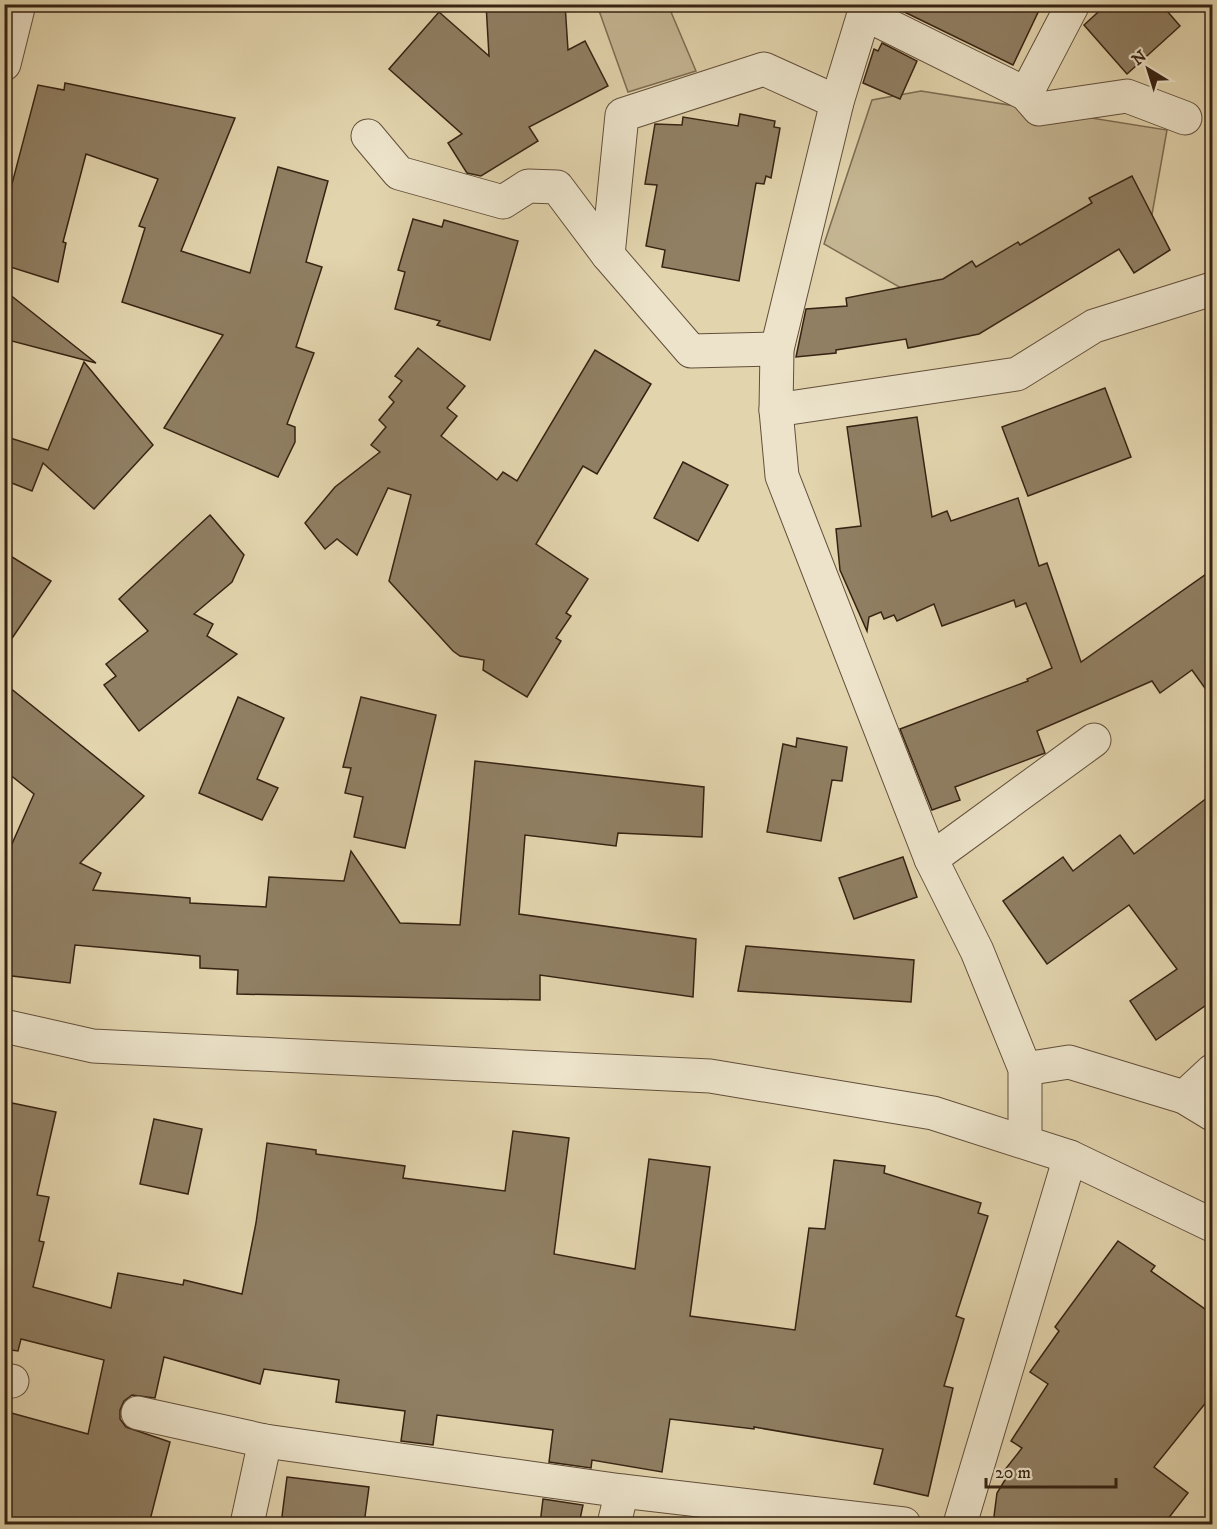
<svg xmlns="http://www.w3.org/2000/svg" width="1217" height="1529" viewBox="0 0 1217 1529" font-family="'IM FELL DW Pica',serif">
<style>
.green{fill:#c5b693;stroke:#7e6c53;stroke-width:1.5}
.building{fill:#907f63;stroke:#372313;stroke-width:1.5}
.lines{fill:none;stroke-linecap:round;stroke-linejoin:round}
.minor-casing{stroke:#624f3a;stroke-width:35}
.tertiary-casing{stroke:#624f3a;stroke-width:35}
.minor{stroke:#ece3ca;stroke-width:33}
.tertiary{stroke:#ece3ca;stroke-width:33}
</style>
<rect width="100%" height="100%" fill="#e2d4ad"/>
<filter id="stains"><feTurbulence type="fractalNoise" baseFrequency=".00333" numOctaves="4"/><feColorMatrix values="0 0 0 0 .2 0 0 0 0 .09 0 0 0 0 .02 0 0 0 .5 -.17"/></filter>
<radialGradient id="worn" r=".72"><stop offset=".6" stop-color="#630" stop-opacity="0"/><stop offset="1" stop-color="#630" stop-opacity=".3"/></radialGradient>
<g class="green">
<path d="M 597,5 L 668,5 L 696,71 L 628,92 Z"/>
<path d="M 921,91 L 1167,130 L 1151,220 L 964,324 L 824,244 L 872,100 Z"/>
</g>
<g class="building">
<path d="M 486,4 L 565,4 L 568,50 L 585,41 L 608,86 L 529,127 L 538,141 L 481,176 L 467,173 L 448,143 L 462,134 L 389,69 L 439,12 L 489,56 Z"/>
<path d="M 888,4 L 1042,4 L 1013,65 Z"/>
<path d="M 1107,4 L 1161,4 L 1180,26 L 1127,74 L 1084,25 Z"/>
<path d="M 882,43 L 917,61 L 900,99 L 863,83 L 874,49 L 878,51 Z"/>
<path d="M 65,83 L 235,118 L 181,251 L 250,273 L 278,167 L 328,181 L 306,262 L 322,267 L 296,347 L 314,353 L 287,424 L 295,427 L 295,442 L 278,477 L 164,428 L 223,335 L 122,302 L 145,228 L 139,226 L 158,179 L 86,154 L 63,242 L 66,243 L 58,282 L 4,265 L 4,214 L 38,85 L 64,90 Z"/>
<path d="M 740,114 L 775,121 L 774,127 L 780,128 L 771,178 L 766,176 L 764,184 L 756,183 L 739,281 L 662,267 L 665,250 L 646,246 L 657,185 L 645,184 L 655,124 L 682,125 L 683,117 L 738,126 Z"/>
<path d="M 1132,176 L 1170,250 L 1134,273 L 1119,249 L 979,334 L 908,348 L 906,339 L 836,350 L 836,353 L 796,357 L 806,309 L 847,306 L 846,298 L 943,279 L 972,261 L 976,267 L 1018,242 L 1020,245 L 1092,203 L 1089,198 Z"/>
<path d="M 413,219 L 442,227 L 444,220 L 518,241 L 490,340 L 437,325 L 440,321 L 395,309 L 405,272 L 398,270 Z"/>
<path d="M 4,290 L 96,363 L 4,339 Z"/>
<path d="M 418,348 L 465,386 L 447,408 L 457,416 L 441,436 L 497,480 L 503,472 L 517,481 L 595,350 L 651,384 L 597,474 L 583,466 L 536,544 L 588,579 L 566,613 L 571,616 L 556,638 L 561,641 L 527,697 L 483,670 L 484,660 L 460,656 L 453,651 L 389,581 L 411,495 L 388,488 L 357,555 L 337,539 L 325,549 L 305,523 L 335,487 L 380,452 L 371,445 L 386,427 L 379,420 L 394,402 L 389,397 L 402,381 L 395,376 Z"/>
<path d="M 84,362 L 153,445 L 94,509 L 43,463 L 32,491 L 4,480 L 4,436 L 48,450 Z"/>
<path d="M 1105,388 L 1131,457 L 1028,496 L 1002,427 Z"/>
<path d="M 917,417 L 932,517 L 947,511 L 951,521 L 1018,498 L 1039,566 L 1047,563 L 1081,662 L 1212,570 L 1212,698 L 1192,670 L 1160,693 L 1152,681 L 1037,731 L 1045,753 L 955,787 L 960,800 L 932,810 L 900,729 L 1028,681 L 1027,679 L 1052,668 L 1026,603 L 1016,607 L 1014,600 L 942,626 L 934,604 L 897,621 L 894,615 L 884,619 L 881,612 L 869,617 L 867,631 L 840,570 L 836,529 L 861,526 L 847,427 Z"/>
<path d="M 683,462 L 728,485 L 698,541 L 654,518 Z"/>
<path d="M 210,515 L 244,555 L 232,582 L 194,614 L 213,624 L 207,636 L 237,654 L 139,731 L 104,685 L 116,676 L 106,664 L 148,631 L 119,599 Z"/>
<path d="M 4,552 L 51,581 L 4,650 Z"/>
<path d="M 4,683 L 144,796 L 80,863 L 101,873 L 93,890 L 190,898 L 190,903 L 266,907 L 269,877 L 344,881 L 351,851 L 400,923 L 460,925 L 475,761 L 704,787 L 702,837 L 618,833 L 616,846 L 525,835 L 519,914 L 696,939 L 693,997 L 540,975 L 540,1000 L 237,994 L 238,970 L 200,968 L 200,956 L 75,945 L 70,983 L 4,975 L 4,943 L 11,893 L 4,890 L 4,862 L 34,794 L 4,770 Z"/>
<path d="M 238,697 L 284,718 L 257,779 L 278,788 L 262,820 L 199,793 Z"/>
<path d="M 361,697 L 436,715 L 405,848 L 354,837 L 363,797 L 345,793 L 351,768 L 343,767 Z"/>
<path d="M 797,738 L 847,747 L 842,781 L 832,780 L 821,841 L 767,832 L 783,744 L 796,747 Z"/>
<path d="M 1212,794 L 1212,1016 L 1205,1006 L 1156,1040 L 1130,1001 L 1177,969 L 1129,905 L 1047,964 L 1003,901 L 1063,857 L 1073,871 L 1120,835 L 1134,854 Z"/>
<path d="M 903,857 L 917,897 L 854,919 L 839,878 Z"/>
<path d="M 746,946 L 914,960 L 911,1002 L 738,991 Z"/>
<path d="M 12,1103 L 56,1112 L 37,1195 L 49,1197 L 39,1241 L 44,1242 L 33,1287 L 111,1308 L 118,1273 L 183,1285 L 184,1280 L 242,1294 L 256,1223 L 267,1143 L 316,1150 L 316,1154 L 405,1166 L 403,1178 L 505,1191 L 513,1131 L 569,1138 L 554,1254 L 635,1269 L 649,1159 L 710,1167 L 690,1316 L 795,1330 L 809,1228 L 825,1229 L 834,1160 L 885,1166 L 884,1173 L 981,1203 L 978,1213 L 988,1216 L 956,1316 L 964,1319 L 944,1386 L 953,1388 L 928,1496 L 874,1484 L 883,1449 L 754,1427 L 754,1429 L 670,1419 L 662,1472 L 592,1460 L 591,1468 L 549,1462 L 553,1430 L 437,1415 L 433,1445 L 401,1441 L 405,1411 L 336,1402 L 339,1380 L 264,1369 L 260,1384 L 164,1357 L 155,1398 L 132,1395 L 124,1401 L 120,1410 L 120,1419 L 126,1427 L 170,1442 L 149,1524 L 4,1524 L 4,1411 L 88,1434 L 104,1360 L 21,1339 L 18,1351 L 4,1349 L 4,1134 Z"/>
<path d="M 154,1119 L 202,1129 L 188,1194 L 140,1184 Z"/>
<path d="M 1118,1241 L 1155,1266 L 1151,1271 L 1212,1314 L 1212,1395 L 1154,1467 L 1188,1493 L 1164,1524 L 993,1524 L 997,1493 L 1008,1475 L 1004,1471 L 1022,1448 L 1011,1441 L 1048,1384 L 1030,1372 L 1059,1331 L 1055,1327 Z"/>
<path d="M 287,1477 L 369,1487 L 364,1524 L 281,1524 Z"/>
<path d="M 543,1499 L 583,1505 L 579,1524 L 540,1524 Z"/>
</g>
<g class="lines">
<defs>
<g id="minor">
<path d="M 867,4 L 837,102 L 777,349 L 776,410 L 782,476 L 931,859 L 977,951 L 1025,1069 L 1025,1141"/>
<path d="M 865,14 L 1026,94 L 1039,109 L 1127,96 L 1185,118"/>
<path d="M 4,64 L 19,4"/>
<path d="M 1026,94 L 1073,4"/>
<path d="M 368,136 L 399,173 L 503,202 L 528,186 L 557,187 L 608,255 L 691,351 L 777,349"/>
<path d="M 608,255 L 622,115 L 764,69 L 837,102"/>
<path d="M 776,410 L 1017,374 L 1094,326 L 1212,289"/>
<path d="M 931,859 L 1094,740"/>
<path d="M 1025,1069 L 1069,1062 L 1184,1097 L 1212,1114"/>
<path d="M 1184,1097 L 1212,1071"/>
<path d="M 4,1380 L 12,1381"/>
<path d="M 138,1413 L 265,1441 L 622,1491 L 904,1524"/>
<path d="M 247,1524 L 265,1441"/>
<path d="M 614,1524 L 622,1491"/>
<path d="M 960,1524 L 1070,1157"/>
</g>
<path id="tertiary" d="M 4,1026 L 93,1046 L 710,1076 L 933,1113 L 1070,1157 L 1212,1225"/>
</defs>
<use href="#minor" class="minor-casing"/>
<use href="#tertiary" class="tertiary-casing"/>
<use href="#minor" class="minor"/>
<use href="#tertiary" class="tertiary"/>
</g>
<rect width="1217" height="1529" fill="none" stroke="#e2d4ad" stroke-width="24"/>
<rect x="6" y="6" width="1205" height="1517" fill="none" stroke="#372313" stroke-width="3"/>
<rect x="12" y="12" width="1193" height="1505" fill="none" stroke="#372313" stroke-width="1.5"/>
<g transform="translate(1148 69) rotate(322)" stroke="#ece3ca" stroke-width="4.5" paint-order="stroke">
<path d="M0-4.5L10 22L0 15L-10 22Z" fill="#372313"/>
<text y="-9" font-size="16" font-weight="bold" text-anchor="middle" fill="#372313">N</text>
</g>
<path d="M986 1478v9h130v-9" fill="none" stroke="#372313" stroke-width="3"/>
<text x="995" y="1478" font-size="18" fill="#372313" stroke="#ece3ca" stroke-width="4.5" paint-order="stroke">20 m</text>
<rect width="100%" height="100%" filter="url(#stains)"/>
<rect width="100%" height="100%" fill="url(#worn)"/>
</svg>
